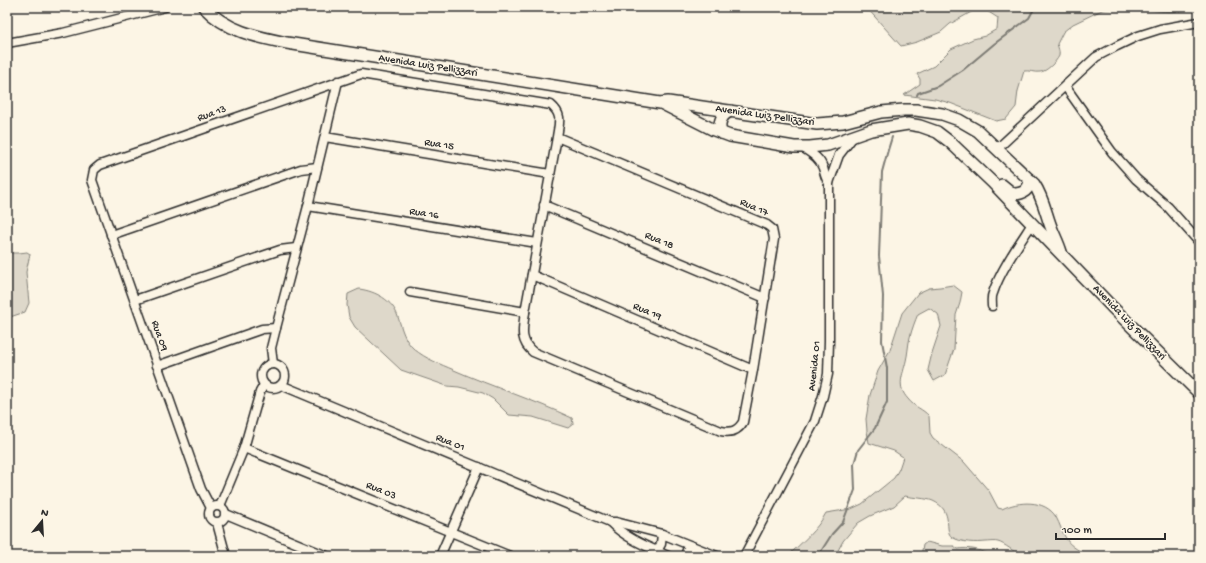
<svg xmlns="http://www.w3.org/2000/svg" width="1206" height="563" viewBox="0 0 1206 563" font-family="'Gochi Hand',sans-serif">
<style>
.green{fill:#ded8ca;stroke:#84827a}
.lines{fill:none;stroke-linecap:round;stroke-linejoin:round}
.stream{stroke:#7d7b74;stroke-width:2}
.street-casing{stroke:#2b2b2b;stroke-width:11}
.secondary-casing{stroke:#2b2b2b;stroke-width:14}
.street{stroke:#fcf5e5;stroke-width:8}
.secondary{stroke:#fcf5e5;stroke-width:11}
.labels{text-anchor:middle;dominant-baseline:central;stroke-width:3.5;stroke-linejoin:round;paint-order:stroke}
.street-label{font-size:11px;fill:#2b2b2b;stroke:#fcf5e5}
</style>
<rect width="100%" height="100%" fill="#fcf5e5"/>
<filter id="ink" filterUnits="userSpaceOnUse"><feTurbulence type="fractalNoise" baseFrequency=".025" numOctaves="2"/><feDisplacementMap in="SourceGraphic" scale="8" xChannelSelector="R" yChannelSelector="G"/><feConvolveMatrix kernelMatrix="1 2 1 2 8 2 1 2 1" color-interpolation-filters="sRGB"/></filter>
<g filter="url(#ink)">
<g class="green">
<path d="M 866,7 L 1129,7 L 1102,10 L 1073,24 L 1063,32 L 1057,44 C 1058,47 1060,52 1059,56 C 1056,62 1046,72 1040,72 C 1034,73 1029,70 1024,71 L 1018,91 L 1016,107 L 1006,119 L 996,121 L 950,103 L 935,99 L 904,95 L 920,84 L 920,79 L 917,74 L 934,66 L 951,49 L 973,39 L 985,36 L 997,29 L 998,18 L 987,11 L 973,11 L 950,24 L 941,32 L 917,42 L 901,46 Z"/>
<path d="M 1132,7 L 1196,7 C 1176,15 1154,11 1132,7 Z"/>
<path d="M 27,252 L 30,254 L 26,272 L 29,303 L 25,312 L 7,318 L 7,253 L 19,253 Z"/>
<path d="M 953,285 L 962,292 L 960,303 L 956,315 L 954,349 L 945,375 L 934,381 L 928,370 L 932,353 L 941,326 L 938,314 L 929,308 L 918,314 C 915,321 912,329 910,337 C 908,345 908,353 906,361 C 903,375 896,386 908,399 C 914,407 923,409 929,416 L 930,433 L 933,438 L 964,462 L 989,491 L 998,508 L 1002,509 C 1018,501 1045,499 1056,517 C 1060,524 1062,533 1067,540 C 1071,547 1082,552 1089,556 L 1022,556 C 1014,552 1005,544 998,542 C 995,541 989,542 986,542 C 976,543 961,543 952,537 C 943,531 955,511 933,501 C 926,498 914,498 905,496 L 894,506 L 870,516 L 858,523 L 843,541 L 835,556 L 788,556 C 801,543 817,530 826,513 L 851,509 L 862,504 L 894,478 L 899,469 L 903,457 L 894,451 L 869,443 L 867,431 L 866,419 L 870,395 L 878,371 L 890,350 L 902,313 L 918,293 L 929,288 L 940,287 Z"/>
<path d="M 359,289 C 375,291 393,300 398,317 C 402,329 404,340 414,349 C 426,359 440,364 454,370 C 493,387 534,400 572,418 L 573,424 L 568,428 L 533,417 L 509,415 L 493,399 L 483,393 L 459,387 L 447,386 L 401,370 L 355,327 L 349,317 L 347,305 L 348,294 Z"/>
<path d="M 927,542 L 942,546 L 954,546 L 958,549 C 968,547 983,550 991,556 L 921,556 L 923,545 Z"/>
</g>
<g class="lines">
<g class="stream">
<path d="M 917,95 L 918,93 L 938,86 L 963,70 L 994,44 L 1029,18 L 1035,7"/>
<path d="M 818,556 L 832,534 L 843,522 L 855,490 L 854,464 L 858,450 L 875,428 L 887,402 L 887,368 L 882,341 L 883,296 L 879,256 L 882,172 L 888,150 L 892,137"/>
</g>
<defs>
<g id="street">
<path d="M 7,43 L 63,33 L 165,7"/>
<path d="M 1065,86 L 1112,152 L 1136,179 L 1168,207 L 1199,242"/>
<path d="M 325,137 L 550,174"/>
<path d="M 802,147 C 811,153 820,158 823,168 C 825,174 825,178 829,183"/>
<path d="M 997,149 L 1096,57 L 1117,46 L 1138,36 L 1160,29 L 1199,22"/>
<path d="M 544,205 L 765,298"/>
<path d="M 308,206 L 537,243"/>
<path d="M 111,235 L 301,169 L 317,167"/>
<path d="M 532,275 L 753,370"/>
<path d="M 410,292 L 525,312"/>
<path d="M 135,300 L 280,250 L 296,248"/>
<path d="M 992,306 C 992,302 991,297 993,293 C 1000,271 1019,244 1032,224"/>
<circle cx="273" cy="376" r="12"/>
<path d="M 273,364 L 271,348 L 276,328 L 308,206 L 338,81"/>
<path d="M 157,366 L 262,329 L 276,328"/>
<path d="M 281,385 L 610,522 C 625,538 648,547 668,556"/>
<path d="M 244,448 L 510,556"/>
<circle cx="217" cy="514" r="8"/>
<path d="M 220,506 L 244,448 L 260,392 L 264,385"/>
<path d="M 211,508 L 201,489 L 92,180 L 94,170 L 100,165 L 361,74 L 551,105 C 563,115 559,123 557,137 L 525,312 C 523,328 519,341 533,352 L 721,431 C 731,433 738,431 743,422 L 753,370 L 774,239 L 772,229 L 767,225 L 557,137"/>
<path d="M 226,514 L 327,556"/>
<path d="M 610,522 L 616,522 L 662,534 L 717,556"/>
<path d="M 217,523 L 226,556"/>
<path d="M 657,551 L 661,544 L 662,534"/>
<path d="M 440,556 L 479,467"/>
<path d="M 685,556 L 687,550 L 692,546"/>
<path d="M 744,556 L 815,421 L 823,396 L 828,374 L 829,341 L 829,183 L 839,155 L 853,137"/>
</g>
<g id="secondary">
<path d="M 204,7 C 226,31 257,37 287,43 L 660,103 L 668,102 L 817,124 L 843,122 L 881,112 L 904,110 L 916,110 L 942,114 L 959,120 L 978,131 L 1034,184 C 1044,199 1046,216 1053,232 C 1056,239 1059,245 1061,252"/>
<path d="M 663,104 L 714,130 L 730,136 L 794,147 L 810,147 L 828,145 L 871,130 L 908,124 L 920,126 L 937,132 L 950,142 L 992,182 L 1112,307 L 1199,393"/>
<path d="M 721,133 C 718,123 721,115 730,111"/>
<path d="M 1002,185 L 1013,194 C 1023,194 1029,190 1030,180"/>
</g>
</defs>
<use href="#street" class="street-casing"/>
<use href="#secondary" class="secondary-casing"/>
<use href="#street" class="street"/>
<use href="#secondary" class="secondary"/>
</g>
</g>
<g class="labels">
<g class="street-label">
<text transform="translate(428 66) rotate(9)">Avenida Luiz Pellizzari</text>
<text transform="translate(212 114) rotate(-20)">Rua 13</text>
<text transform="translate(765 116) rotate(8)">Avenida Luiz Pellizzari</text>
<text transform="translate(439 145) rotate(9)">Rua 15</text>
<text transform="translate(754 208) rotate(24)">Rua 17</text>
<text transform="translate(424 214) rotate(9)">Rua 16</text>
<text transform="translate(659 241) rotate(23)">Rua 18</text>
<text transform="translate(647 312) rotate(23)">Rua 19</text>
<text transform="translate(1129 323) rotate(46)">Avenida Luiz Pellizzari</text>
<text transform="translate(159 336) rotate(71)">Rua 09</text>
<text transform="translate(815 366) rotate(-84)">Avenida 01</text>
<text transform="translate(450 443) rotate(22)">Rua 01</text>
<text transform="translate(381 491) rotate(22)">Rua 03</text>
</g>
</g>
<rect width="1206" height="563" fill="none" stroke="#fcf5e5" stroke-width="24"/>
<rect x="12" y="12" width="1182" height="539" fill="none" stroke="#2b2b2b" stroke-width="1.5" filter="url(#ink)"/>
<g transform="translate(42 521) rotate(18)" stroke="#fcf5e5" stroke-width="3" paint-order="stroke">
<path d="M0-3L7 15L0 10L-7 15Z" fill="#2b2b2b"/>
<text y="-6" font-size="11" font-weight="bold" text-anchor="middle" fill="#2b2b2b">N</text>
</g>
<path d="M1056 533v6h109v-6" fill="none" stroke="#2b2b2b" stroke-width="2"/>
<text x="1062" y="533" font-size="12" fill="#2b2b2b" stroke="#fcf5e5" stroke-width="3" paint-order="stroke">100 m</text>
</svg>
